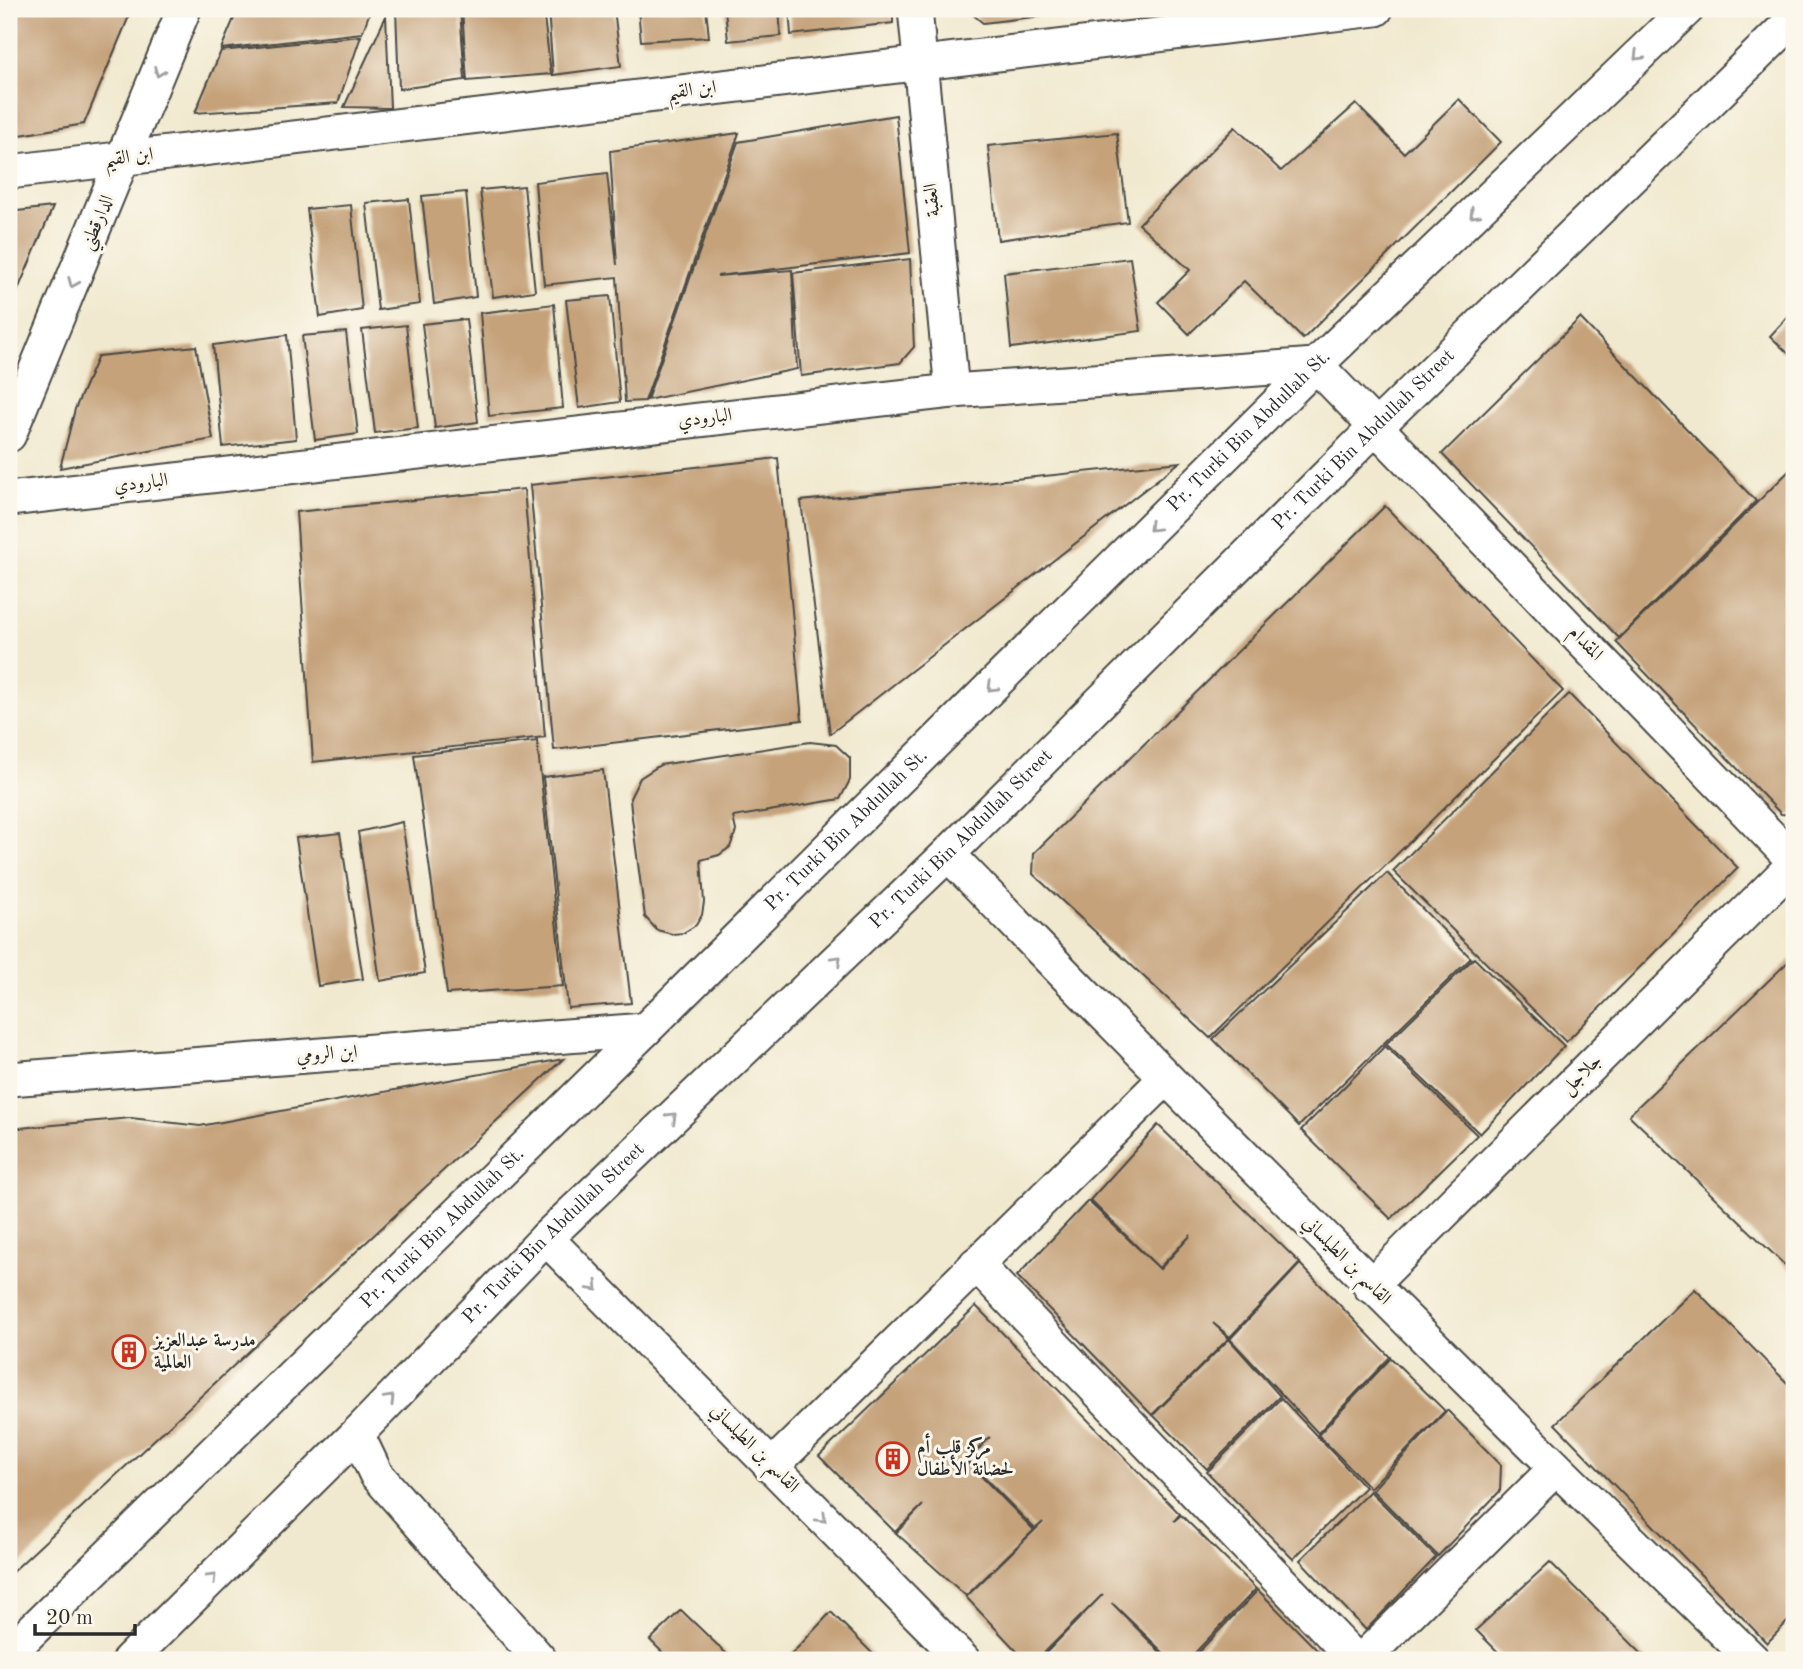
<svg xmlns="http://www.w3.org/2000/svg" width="1803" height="1669" viewBox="0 0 1803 1669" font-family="'Old Standard TT',Amiri,serif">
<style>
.building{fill:#c5a27a}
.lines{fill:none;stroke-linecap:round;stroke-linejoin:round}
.minor-casing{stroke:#494844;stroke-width:37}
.minor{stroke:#fff;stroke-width:33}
.oneway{stroke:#a0a0a0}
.labels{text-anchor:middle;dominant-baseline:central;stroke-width:6;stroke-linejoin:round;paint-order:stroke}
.street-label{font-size:19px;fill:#2b2b2b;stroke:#fbf7ec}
.poi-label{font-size:19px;font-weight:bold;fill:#2b2b2b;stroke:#fbf7ec;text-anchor:start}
</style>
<rect width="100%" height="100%" fill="#fbf7ec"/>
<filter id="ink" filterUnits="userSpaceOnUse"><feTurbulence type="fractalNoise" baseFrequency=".0143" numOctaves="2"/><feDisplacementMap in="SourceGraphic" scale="14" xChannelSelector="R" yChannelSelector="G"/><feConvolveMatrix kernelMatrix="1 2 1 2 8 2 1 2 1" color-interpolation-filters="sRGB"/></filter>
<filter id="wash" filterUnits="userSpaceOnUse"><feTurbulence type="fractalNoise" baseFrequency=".00686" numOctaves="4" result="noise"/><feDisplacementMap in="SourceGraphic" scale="28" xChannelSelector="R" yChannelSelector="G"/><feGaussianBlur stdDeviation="1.57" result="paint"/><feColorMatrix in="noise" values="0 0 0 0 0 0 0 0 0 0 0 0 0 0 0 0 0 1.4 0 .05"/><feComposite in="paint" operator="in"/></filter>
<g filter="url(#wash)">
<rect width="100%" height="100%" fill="#f1e9cf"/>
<g id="blocks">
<g class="building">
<path d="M 9,9 L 132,9 L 84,124 L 9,137 Z"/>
<path d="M 238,9 L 371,9 L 362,33 L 221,49 Z"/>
<path d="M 396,9 L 460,9 L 465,80 L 399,89 Z"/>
<path d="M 462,9 L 543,9 L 551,74 L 467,81 Z"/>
<path d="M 548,9 L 614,9 L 621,66 L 553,75 Z"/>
<path d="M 638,9 L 706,9 L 709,37 L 641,41 Z"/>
<path d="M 725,9 L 779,9 L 781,36 L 728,41 Z"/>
<path d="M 789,9 L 893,9 L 893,23 L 791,35 Z"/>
<path d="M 966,9 L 1067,9 L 1067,13 L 983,23 Z"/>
<path d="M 1070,9 L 1125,9 L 1125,11 L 1071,16 Z"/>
<path d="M 386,16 L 390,108 L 344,107 Z"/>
<path d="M 361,36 L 338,103 L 195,113 L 221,51 Z"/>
<path d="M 1459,99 L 1501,142 L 1303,339 L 1244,281 L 1189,334 L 1158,302 L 1190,270 L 1139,224 L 1235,127 L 1281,171 L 1356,104 L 1404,153 Z"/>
<path d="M 896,115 L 910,253 L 717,276 L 792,270 L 797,369 L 647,400 L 738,142 Z"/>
<path d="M 739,133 L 645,401 L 625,402 L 617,277 L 544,285 L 535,182 L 607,173 L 617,265 L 610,151 Z"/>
<path d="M 1117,133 L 1128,222 L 998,240 L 988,146 Z"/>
<path d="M 524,186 L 535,291 L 493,297 L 480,190 Z"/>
<path d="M 466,192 L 476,297 L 434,304 L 422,196 Z"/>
<path d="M 409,199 L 420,304 L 378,310 L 366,203 Z"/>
<path d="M 351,205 L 362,310 L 320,317 L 307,209 Z"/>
<path d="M 53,207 L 9,311 L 9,212 Z"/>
<path d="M 1130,258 L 1141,331 L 1011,348 L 1004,273 Z"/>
<path d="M 910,259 L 914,347 L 900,363 L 801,376 L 793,273 Z"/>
<path d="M 610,296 L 620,402 L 579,408 L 566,300 Z"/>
<path d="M 554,304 L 563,408 L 489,416 L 480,313 Z"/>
<path d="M 1794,310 L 1794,359 L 1770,336 Z"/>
<path d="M 1580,318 L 1756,501 L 1619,638 L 1442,454 Z"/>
<path d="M 466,319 L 478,422 L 435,428 L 422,324 Z"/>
<path d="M 406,325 L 418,428 L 375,433 L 362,330 Z"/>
<path d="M 346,332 L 358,434 L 315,440 L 302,336 Z"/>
<path d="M 287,335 L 296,439 L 223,447 L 213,345 Z"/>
<path d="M 196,346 L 213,439 L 60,468 L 75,409 L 98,356 Z"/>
<path d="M 778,458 L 802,720 L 554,750 L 530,485 Z"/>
<path d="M 1180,462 L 830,734 L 801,501 Z"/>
<path d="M 1792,468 L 1794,470 L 1794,815 L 1781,814 L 1616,642 Z"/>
<path d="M 524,489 L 545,737 L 313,762 L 296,512 Z"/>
<path d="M 1385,506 L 1563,691 L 1210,1038 L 1033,874 L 1034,853 Z"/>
<path d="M 1569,694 L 1738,868 L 1566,1042 L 1393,871 Z"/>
<path d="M 537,741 L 563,986 L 447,994 L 414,755 Z"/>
<path d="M 810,742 L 836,745 L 850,758 L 850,780 L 840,799 L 733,817 L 736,831 L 730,847 L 719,855 L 701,860 L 704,902 L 702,915 L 696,925 L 683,933 L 672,934 L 657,930 L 645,917 L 631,810 L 630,798 L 640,778 L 660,765 Z"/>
<path d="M 603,770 L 631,1003 L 568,1008 L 543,777 Z"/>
<path d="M 402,822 L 425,973 L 380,981 L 358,832 Z"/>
<path d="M 340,833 L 363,979 L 318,986 L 296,838 Z"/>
<path d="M 1387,873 L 1471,958 L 1299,1126 L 1213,1039 Z"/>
<path d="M 1474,958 L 1564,1046 L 1480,1134 L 1386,1044 Z"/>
<path d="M 1792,958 L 1794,960 L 1794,1274 L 1629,1115 Z"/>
<path d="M 1385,1046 L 1477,1135 L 1391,1219 L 1301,1130 Z"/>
<path d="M 563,1059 L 9,1575 L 9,1129 L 131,1118 L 200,1126 Z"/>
<path d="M 1158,1125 L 1300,1263 L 1230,1337 L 1213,1323 L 1229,1338 L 1152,1415 L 1017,1276 L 1088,1201 L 1160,1269 L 1191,1235 L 1159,1268 L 1090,1200 Z"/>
<path d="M 1300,1264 L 1390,1357 L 1318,1433 L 1230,1339 Z"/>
<path d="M 1695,1289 L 1794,1390 L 1794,1615 L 1767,1643 L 1555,1424 Z"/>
<path d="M 976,1306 L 1180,1514 L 1174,1521 L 1181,1515 L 1256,1589 L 1188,1660 L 1171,1660 L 1112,1603 L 1168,1660 L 1039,1660 L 1103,1594 L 1037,1660 L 1025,1660 L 966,1597 L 1043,1522 L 1035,1529 L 968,1461 L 990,1437 L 966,1461 L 1034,1530 L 966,1596 L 896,1533 L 923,1505 L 895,1532 L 819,1456 Z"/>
<path d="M 1229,1339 L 1280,1396 L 1207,1469 L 1153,1415 Z"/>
<path d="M 1391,1358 L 1445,1411 L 1370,1488 L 1318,1435 Z"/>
<path d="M 1281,1398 L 1365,1487 L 1293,1559 L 1207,1472 Z"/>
<path d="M 1447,1410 L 1501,1465 L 1500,1491 L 1438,1556 L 1372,1490 Z"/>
<path d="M 1370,1491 L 1436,1557 L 1366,1630 L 1300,1560 Z"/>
<path d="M 1550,1562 L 1648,1660 L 1506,1660 L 1476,1630 Z"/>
<path d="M 1258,1590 L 1319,1652 L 1320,1660 L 1191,1660 Z"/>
<path d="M 681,1610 L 733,1660 L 670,1660 L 650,1640 Z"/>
<path d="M 831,1612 L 879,1660 L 786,1660 Z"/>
</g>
</g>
</g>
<g filter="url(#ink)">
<use href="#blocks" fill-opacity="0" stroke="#494844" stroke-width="2"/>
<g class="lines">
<defs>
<g id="minor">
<path d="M 915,9 L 952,391"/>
<path d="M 9,172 L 1376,9"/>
<path d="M 9,435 L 184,9"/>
<path d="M 9,499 L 952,391 L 1316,365 L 1794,861"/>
<path d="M 948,854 C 1212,1127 1480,1395 1753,1660"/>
<path d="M 9,1079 L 645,1030"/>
<path d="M 546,1238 L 963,1660"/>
<path d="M 976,1264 L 1356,1660"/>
<path d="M 1370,1286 L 1794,864"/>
<path d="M 357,1434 L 376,1474 L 540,1660"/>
<path d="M 771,1467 L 1165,1079"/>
<path id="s1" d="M 9,1653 L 645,1030 L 1316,365 L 1687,9"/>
<path id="s2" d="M 129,1660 L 357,1434 L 546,1238 L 948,854 L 1375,428 L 1794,19"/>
<path d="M 1362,1660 L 1556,1468"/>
</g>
</defs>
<use href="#minor" class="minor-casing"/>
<use href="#minor" class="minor"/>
</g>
<defs><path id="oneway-chevron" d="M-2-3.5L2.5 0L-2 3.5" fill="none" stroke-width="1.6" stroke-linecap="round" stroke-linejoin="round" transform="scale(1.75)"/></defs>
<g class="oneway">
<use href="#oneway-chevron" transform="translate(1638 56) rotate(136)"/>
<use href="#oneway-chevron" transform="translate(159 72) rotate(112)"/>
<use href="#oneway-chevron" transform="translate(1474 214) rotate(136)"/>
<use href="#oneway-chevron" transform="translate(73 283) rotate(113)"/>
<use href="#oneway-chevron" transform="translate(1153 527) rotate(135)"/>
<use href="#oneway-chevron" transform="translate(992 687) rotate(135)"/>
<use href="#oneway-chevron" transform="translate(837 960) rotate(-44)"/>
<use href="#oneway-chevron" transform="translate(672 1117) rotate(-44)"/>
<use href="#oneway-chevron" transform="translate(594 1287) rotate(46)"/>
<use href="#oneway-chevron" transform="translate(390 1399) rotate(-46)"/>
<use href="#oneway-chevron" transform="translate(822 1518) rotate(45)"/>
<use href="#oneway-chevron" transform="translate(212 1578) rotate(-45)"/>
</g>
</g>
<defs>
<symbol id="building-ring" viewBox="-11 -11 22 22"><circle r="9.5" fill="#fbf7ec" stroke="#c8321e" stroke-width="1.5"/><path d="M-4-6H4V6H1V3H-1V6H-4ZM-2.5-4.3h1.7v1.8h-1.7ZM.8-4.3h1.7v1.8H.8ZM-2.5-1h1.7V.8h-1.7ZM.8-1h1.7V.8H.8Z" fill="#c8321e"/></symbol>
</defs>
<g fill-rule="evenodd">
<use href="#building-ring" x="110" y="1333" width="38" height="38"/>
<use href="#building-ring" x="874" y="1440" width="38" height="38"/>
</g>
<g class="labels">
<g class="street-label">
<text transform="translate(692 91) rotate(-7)">ابن القيم</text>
<text transform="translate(129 158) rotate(-7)">ابن القيم</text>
<text transform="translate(933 200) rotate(-96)">العقبة</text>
<text transform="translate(98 223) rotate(-67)">الدارقطني</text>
<text transform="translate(705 419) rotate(-7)">البارودي</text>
<text stroke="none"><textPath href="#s1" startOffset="1741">Pr. Turki Bin Abdullah St.</textPath></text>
<text stroke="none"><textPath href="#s2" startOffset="1736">Pr. Turki Bin Abdullah Street</textPath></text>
<text transform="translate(141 484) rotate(-7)">البارودي</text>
<text transform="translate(1585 644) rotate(46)">المقدام</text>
<text stroke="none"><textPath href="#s1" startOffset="1174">Pr. Turki Bin Abdullah St.</textPath></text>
<text stroke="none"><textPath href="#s2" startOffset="1169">Pr. Turki Bin Abdullah Street</textPath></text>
<text transform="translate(327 1055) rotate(-4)">ابن الرومي</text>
<text transform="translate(1582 1075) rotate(-45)">جلاجل</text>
<text stroke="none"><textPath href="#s1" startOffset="607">Pr. Turki Bin Abdullah St.</textPath></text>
<text stroke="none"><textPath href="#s2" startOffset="602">Pr. Turki Bin Abdullah Street</textPath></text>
<text transform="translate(1346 1261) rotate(45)">القاسم بن الطيلساني</text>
<text transform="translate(754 1449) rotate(45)">القاسم بن الطيلساني</text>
</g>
<g class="poi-label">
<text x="154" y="1341">مدرسة عبدالعزيز<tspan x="154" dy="22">العالمية</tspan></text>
<text x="917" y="1448">مركز قلب أم<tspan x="917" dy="22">لحضانة الأطفال</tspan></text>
</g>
</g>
<rect width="1803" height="1669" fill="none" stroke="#fbf7ec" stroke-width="35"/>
<path d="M35 1624v10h100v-10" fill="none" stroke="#2b2b2b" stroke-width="3.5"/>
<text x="46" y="1624" font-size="21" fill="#2b2b2b" stroke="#fbf7ec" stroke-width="5" paint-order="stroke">20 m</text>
</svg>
